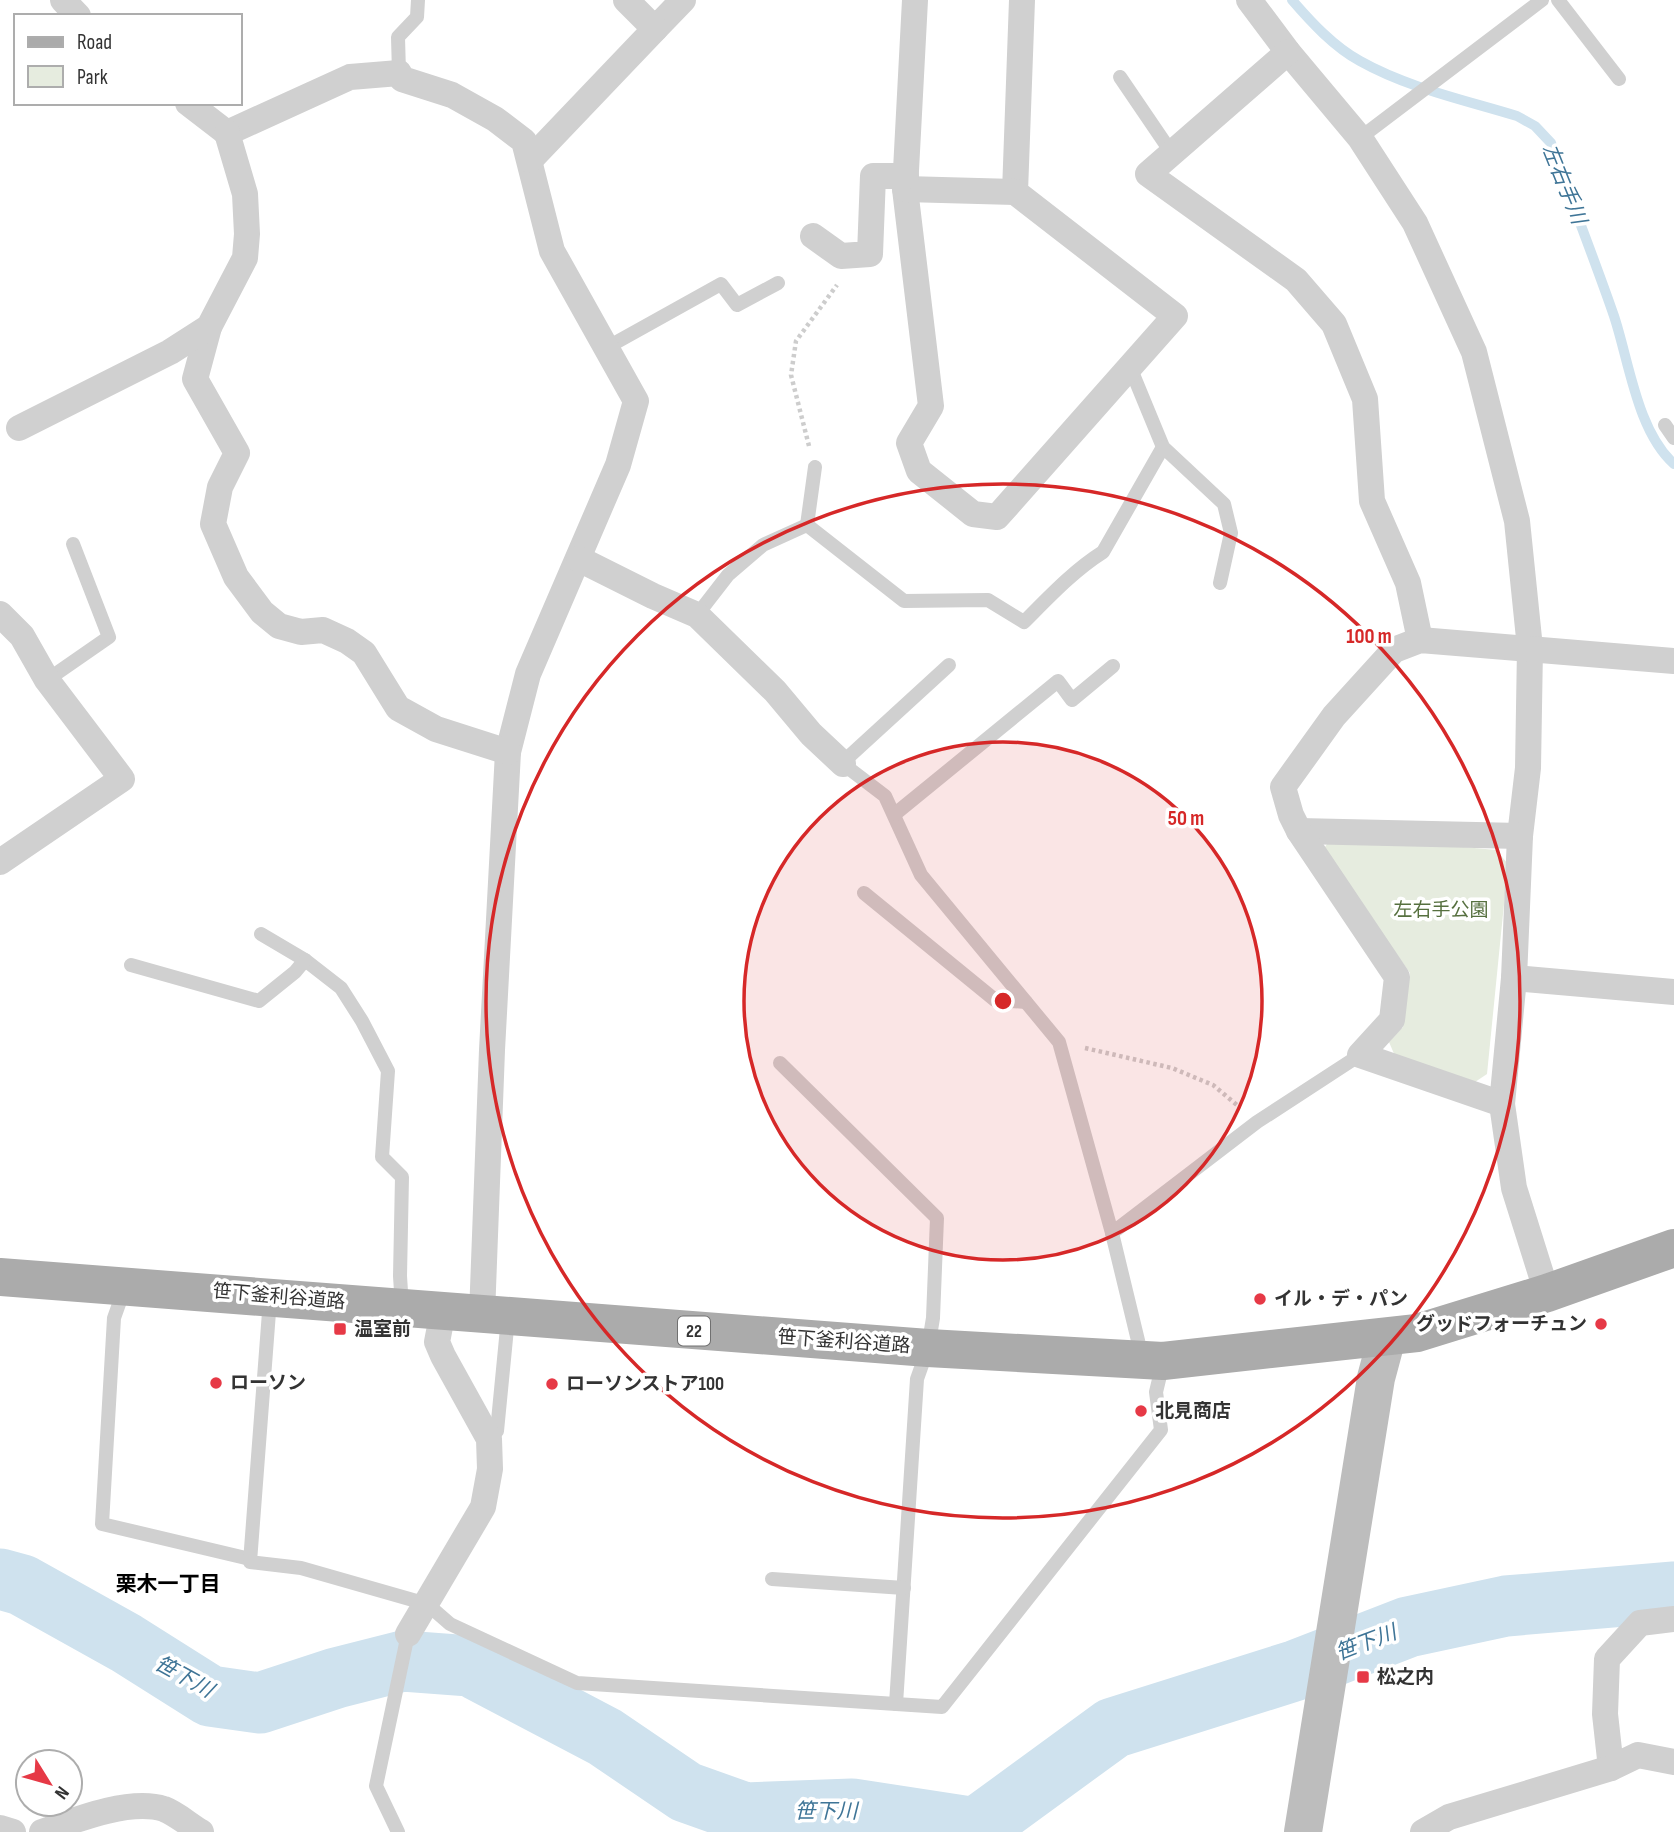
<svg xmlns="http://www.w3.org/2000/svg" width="1674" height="1832" viewBox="0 0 1674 1832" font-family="'Sofia Sans Condensed','Noto Sans JP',sans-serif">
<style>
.green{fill:#e6ecdf}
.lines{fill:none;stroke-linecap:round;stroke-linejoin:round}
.stream{stroke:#cfe2ee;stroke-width:10}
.river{stroke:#cfe2ee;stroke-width:61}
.path{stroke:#cdcdcd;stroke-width:4.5;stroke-dasharray:3.5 3.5;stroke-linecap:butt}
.lane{stroke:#d0d0d0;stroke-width:14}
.street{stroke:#d0d0d0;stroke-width:26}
.secondary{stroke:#bdbdbd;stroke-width:38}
.primary{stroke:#ababab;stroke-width:38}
.ring{fill:none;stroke:#d62828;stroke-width:3.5}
.poi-dot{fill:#e63946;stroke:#fff;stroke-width:2.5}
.labels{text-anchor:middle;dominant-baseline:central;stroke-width:7;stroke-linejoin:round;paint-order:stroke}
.shield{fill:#fff;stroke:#707070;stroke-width:2}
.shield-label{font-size:18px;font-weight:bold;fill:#333}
.park-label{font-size:19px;fill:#56703f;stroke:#fff}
.street-label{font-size:19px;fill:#333;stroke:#fff}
.poi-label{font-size:19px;font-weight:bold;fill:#333;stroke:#fff;text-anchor:start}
.water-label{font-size:21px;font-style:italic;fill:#3f7597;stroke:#fff}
.neighbourhood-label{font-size:21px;font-weight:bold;fill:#000;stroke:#fff}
.centre{fill:#d62828;stroke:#fff;stroke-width:3.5}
.ring-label{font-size:21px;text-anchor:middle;font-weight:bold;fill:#d62828;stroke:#fff;stroke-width:7;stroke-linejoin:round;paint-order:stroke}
</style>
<rect width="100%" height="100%" fill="#fff"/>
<path class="green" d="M 1333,835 L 1496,850 L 1508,864 L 1487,1074 L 1475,1082 L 1395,1056 L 1389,1042 L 1403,1027 L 1410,973 L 1323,850 Z"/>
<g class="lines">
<path class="stream" d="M 1292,0 C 1311,22 1334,47 1360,61 C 1408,88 1465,100 1517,116 L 1535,126 L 1551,143 C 1571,201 1594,258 1614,316 C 1629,361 1637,431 1674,464"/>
<path class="river" d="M 0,1579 L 22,1585 L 126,1643 L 210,1696 L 260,1703 L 336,1678 L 403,1661 L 470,1666 L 605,1737 L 686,1792 L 745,1813 L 852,1809 L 976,1828 L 1113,1728 L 1297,1670 L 1408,1627 L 1506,1606 L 1674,1592"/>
<g class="path">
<path d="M 809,446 L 791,375 L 796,341 L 837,285"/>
<path d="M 1085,1048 L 1172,1068 L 1213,1085 L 1238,1106"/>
</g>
<g class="lane">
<path d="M 1558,0 L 1619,79"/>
<path d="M 399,73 L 398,37 L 417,17 L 418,0"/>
<path d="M 1120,77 L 1171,152"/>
<path d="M 1360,138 L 1542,0"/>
<path d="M 606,348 L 721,284 L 737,305 L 778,283"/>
<path d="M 1130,367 L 1163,447 L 1224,504 L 1231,533 L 1220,583"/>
<path d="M 1665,425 L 1674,438"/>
<path d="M 807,525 L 815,467"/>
<path d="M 697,615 L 728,575 L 763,545 L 807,525 L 904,601 L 988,600 L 1024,622 C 1049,597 1073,571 1103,552 L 1163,447"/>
<path d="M 47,680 L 109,637 L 73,544"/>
<path d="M 842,763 L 949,665"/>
<path d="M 843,764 L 885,796 L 921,875 L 1059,1042 L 1112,1233 L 1142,1357"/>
<path d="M 895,814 L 1058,681 L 1072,700 L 1113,666"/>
<path d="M 864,893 L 995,1000 L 1026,1002"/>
<path d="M 261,934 L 305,960 L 341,988 L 362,1021 L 388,1071 L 382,1157 L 402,1177 L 400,1276 L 402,1307"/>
<path d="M 131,965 L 259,1001 L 295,972 L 305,960"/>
<path d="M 780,1063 L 937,1218 L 933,1318 L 928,1348 L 917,1379 L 896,1704"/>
<path d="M 1112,1233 L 1257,1122 L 1360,1055"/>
<path d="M 124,1290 L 114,1318 L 102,1524 L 250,1559"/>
<path d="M 270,1299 L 250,1562 L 301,1568 L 427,1604 L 450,1624 L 577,1683 L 942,1707 L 1161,1430 L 1156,1392 L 1163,1363"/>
<path d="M 489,1439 L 497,1431 L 508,1318"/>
<path d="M 772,1579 L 904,1588"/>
<path d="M 398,1832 L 376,1786 L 408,1634"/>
</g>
<g class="street">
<path d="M 63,0 L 78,16"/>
<path d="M 915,0 L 905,189 L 931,406 L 909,443 L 919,471 L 973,514 L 997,517 L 1175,316 L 1015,192 L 1022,0"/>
<path d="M 1249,0 L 1288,52 L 1360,138 L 1415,223 L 1474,352 L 1517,521 L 1530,648 L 1528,768 L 1520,836 L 1514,978 L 1502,1104 L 1514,1188 L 1547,1293"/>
<path d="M 655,29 L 683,0"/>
<path d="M 1288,52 L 1148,174 L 1296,280 L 1334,324 L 1365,399 L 1372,501 L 1408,583 L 1420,640"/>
<path d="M 188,103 L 227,133 L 350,77 L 399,73 L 402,79 L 452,95 L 495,119 L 524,141 L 552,251 L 636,401 L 618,465 L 528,674 L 508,752 L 492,1050 L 482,1315"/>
<path d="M 530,160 L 655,29 L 626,0"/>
<path d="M 905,189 L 1015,192"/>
<path d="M 813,236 L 841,256 L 870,254 L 873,176 L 906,176"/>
<path d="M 209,327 L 195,379 L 237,453 L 220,487 L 213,524 L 236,577 L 262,612 L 279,626 L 301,632 L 323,630 L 347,641 L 364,653 L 398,708 L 436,729 L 508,752"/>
<path d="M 19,428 L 170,352 L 209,327 L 245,258 L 247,234 L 245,194 L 227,133"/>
<path d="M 579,559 L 653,596 L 697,615 L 775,691 L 811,734 L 843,764"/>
<path d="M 0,614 L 22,636 L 47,680 L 122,779 L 0,862"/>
<path d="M 1299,831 L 1520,836"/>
<path d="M 1514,978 L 1674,992"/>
<path d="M 1502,1104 L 1360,1055 L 1392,1020 L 1397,977 L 1299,831 L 1291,815 L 1283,787 L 1334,716 L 1394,650 L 1420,640 L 1674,661"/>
<path d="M 408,1634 L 483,1507 L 490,1469 L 489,1439 L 443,1356 L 437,1342 L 443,1311"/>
<path d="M 1611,1768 L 1605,1714 L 1607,1659 L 1640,1623 L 1674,1619"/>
<path d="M 0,1828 L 13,1832"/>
<path d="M 42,1832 C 75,1820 130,1798 164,1809 C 177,1814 189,1825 201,1832"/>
<path d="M 1423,1832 L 1449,1817 L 1611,1768 L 1638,1755 L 1674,1762"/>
</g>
<path class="secondary" d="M 1303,1832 L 1376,1378 L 1387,1337"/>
<path class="primary" d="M 0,1277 L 928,1348 L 1163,1361 L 1417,1333 L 1547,1293 L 1674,1248"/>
</g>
<circle cx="1003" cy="1001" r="259" fill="#d62828" fill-opacity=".12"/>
<g class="ring">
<circle cx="1003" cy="1001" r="259"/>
<circle cx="1003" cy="1001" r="517"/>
</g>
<g class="poi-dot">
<circle cx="1260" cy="1299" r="7"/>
<circle cx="1601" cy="1324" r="7"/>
<rect x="333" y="1322" width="14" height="14" rx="3.5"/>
<circle cx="216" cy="1383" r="7"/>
<circle cx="552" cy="1384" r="7"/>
<circle cx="1141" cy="1411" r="7"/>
<rect x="1356" y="1670" width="14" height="14" rx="3.5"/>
</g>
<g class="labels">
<rect class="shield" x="678" y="1316.5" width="32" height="29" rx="5"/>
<g class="shield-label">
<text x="694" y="1331">22</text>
</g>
<g class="park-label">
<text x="1441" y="910">左右手公園</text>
</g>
<g class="street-label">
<text transform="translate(279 1297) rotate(5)">笹下釜利谷道路</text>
<text transform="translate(844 1342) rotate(4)">笹下釜利谷道路</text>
</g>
<g class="poi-label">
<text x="1274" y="1299">イル・デ・パン</text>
<text x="1587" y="1324" text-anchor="end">グッドフォーチュン</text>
<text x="354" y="1329">温室前</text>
<text x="230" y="1383">ローソン</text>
<text x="566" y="1384">ローソンストア100</text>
<text x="1155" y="1411">北見商店</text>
<text x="1377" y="1677">松之内</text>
</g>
<g class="water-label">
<text transform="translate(1564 184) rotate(68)">左右手川</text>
<text transform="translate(1366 1643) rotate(-21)">笹下川</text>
<text transform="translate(184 1677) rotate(29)">笹下川</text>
<text x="826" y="1811">笹下川</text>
</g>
<g class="neighbourhood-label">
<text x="168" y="1584">栗木一丁目</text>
</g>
</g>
<circle cx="1003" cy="1001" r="10" class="centre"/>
<g class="ring-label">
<text x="1369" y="643">100 m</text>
<text x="1186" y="825">50 m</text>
</g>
<rect x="14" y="14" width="228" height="91" fill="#ffffff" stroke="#adadad" stroke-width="2"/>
<rect x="28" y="37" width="35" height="10" fill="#ababab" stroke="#adadad" stroke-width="2"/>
<text x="77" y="49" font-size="21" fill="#333333">Road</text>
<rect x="28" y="66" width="35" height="21" fill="#e6ecdf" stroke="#adadad" stroke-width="2"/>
<text x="77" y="84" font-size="21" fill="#333333">Park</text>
<g transform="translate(49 1783) rotate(127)"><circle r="33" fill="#ffffff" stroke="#adadad" stroke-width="2"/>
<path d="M0-5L12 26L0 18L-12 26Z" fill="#e63946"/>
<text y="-10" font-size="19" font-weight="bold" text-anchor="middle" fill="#333333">N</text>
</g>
</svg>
